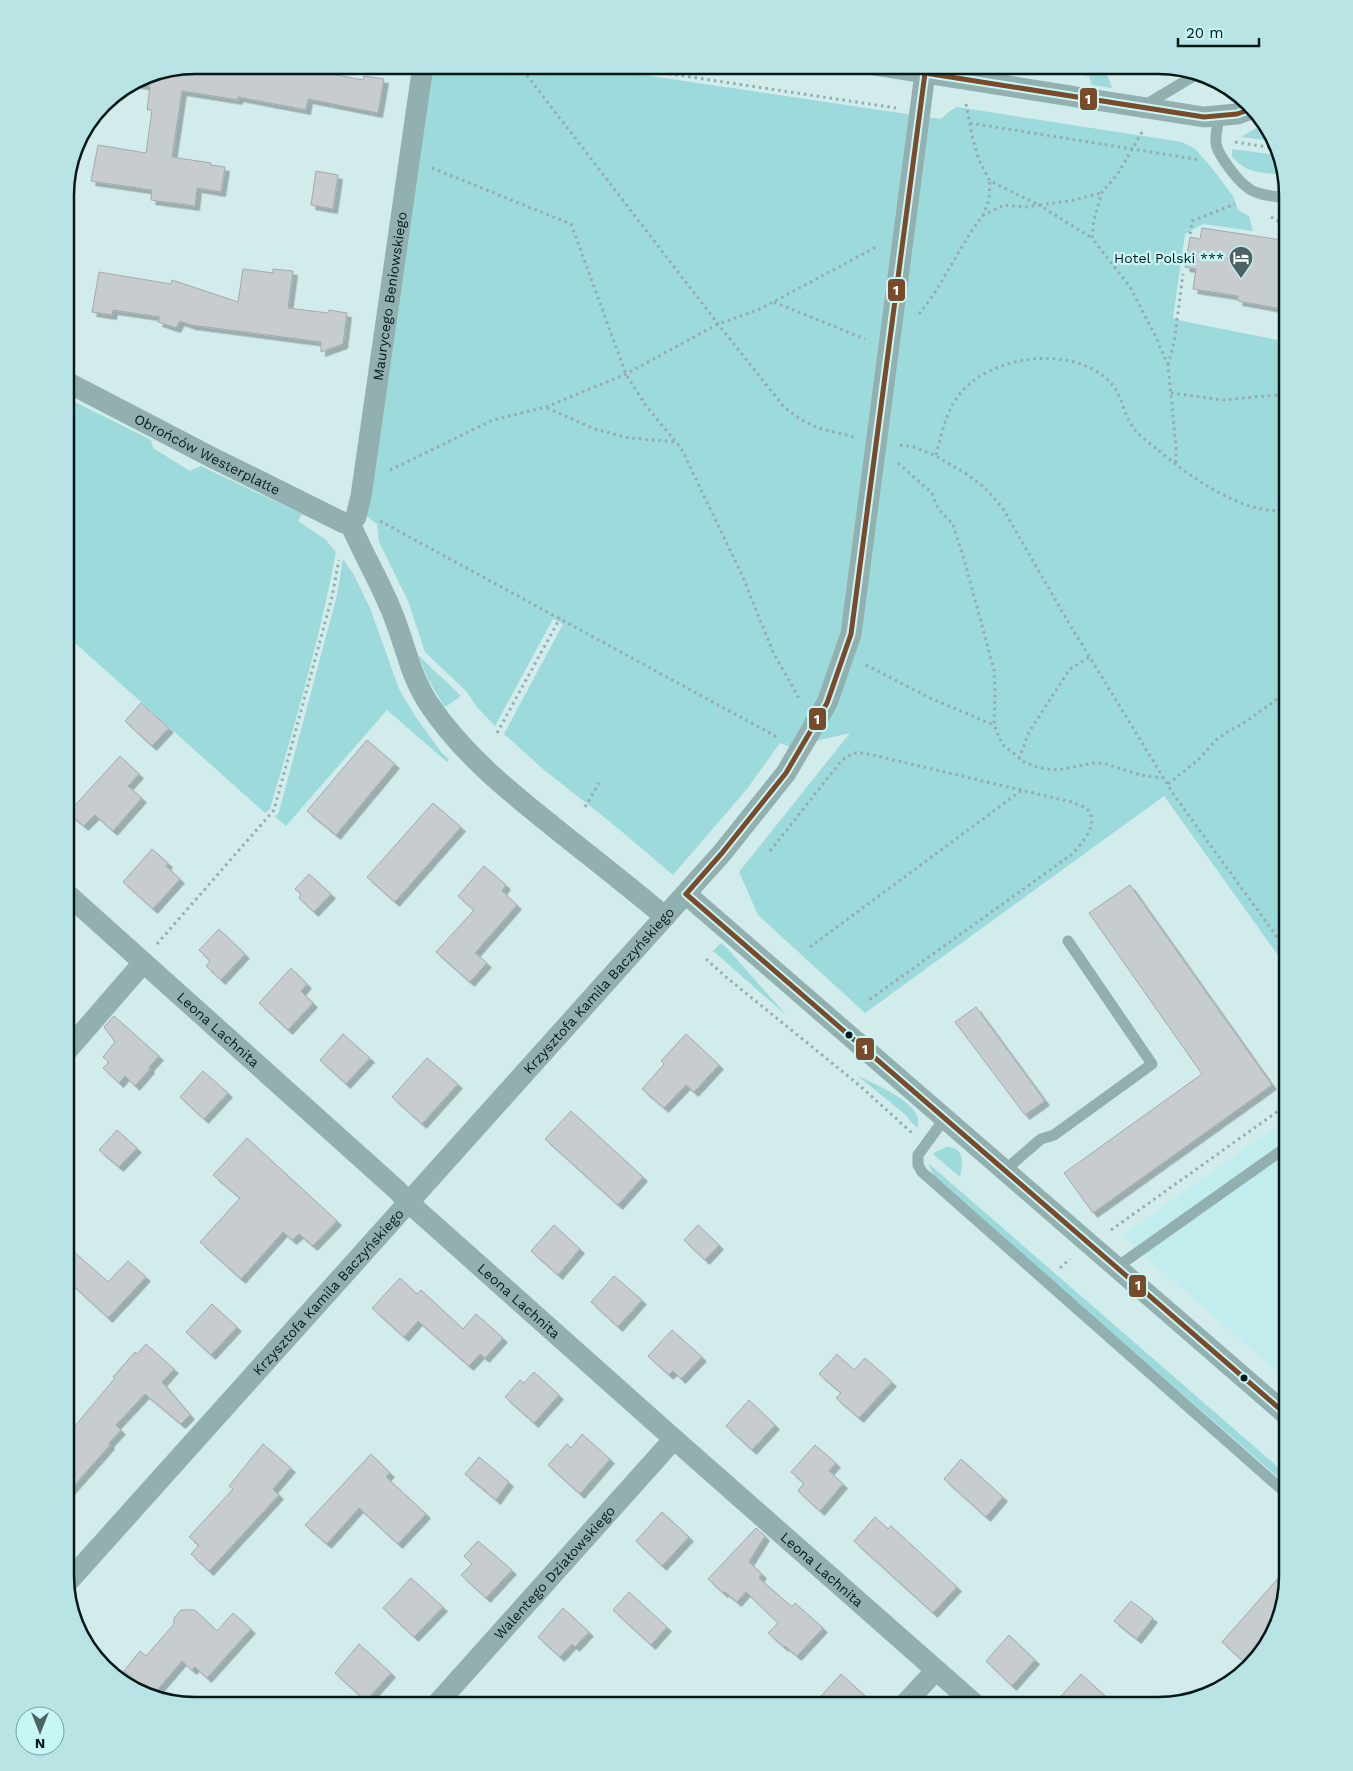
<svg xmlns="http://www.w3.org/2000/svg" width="1353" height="1771" viewBox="0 0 1353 1771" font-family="'Work Sans',sans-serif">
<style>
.built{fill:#c2edee}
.green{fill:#9ddadc}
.building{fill:#c7ccce;stroke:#a4a9ac;filter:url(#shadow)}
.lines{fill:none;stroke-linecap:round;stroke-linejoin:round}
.path{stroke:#95acac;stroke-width:3;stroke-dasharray:2.5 4;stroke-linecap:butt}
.service{stroke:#93b0b0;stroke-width:11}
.minor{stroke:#93b0b0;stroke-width:21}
.bus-1-casing{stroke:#c7f6f7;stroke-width:9}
.bus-1{stroke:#7a4b2a;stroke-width:5}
.bus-dot{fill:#061818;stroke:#c7f6f7;stroke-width:2}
.labels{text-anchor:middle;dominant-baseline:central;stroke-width:4.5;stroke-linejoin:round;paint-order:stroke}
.poi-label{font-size:14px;fill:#061818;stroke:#c7f6f7;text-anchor:end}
.street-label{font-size:14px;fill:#061818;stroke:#c7f6f7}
.rim{fill:none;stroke:#061818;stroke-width:2.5}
.line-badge{stroke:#c7f6f7;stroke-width:2}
.badge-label{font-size:14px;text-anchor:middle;font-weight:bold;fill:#fff}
</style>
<defs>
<filter id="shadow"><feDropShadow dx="4.5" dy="4.5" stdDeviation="0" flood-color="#0004"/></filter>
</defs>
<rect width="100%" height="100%" fill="#d2ecec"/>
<path class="built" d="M 1288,1118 L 1288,1381 L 1122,1236 Z"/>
<g class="green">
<path d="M 414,65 L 576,65 L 941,119 L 950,111 L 957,107 L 1182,142 L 1194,148 L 1208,163 L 1233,196 L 1238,210 L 1249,216 L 1253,231 L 1203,224 L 1185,234 L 1173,318 L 1182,321 L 1288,342 L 1288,969 L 1164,796 L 865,1013 L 758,915 L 739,872 L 850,733 L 790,747 L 780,743 L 747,789 L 673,875 L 614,825 L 543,769 L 504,734 L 563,624 L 553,619 L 495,726 L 477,707 L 467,692 L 425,652 L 408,601 L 379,542 L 377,524 L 371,520 L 351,500 Z"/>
<path d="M 1020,65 L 1104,66 L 1112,88 L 1092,85 L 1089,76 Z"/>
<path d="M 1266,122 L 1272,141 L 1241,137 Z"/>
<path d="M 1232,149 L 1276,155 L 1282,175 C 1261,172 1246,174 1232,156 Z"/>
<path d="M 65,397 L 151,440 L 153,448 L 190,471 L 201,466 L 302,514 L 298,521 L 325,539 L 336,552 C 320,638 295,724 270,809 L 265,813 L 65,634 Z"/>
<path d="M 343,559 L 354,575 L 370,608 L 399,689 L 417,719 L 442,753 L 449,759 L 447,762 L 387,710 L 286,826 L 275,817 L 279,812 L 337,595 Z"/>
<path d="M 418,655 L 461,696 L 447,706 L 444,706 L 428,679 Z"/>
<path d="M 721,943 L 727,948 L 787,1016 L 713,951 Z"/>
<path d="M 858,1076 C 873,1083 912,1100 917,1116 C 919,1120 918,1124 918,1128 L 911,1122 L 906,1115 Z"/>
<path d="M 947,1147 C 965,1147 963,1165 960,1177 L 933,1154 L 937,1151 Z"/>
<path d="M 928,1163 L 1288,1476 L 1288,1486 L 934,1177 Z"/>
</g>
<g class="building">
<path d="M 195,65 L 284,65 L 363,80 L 364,76 L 384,79 L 378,113 L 308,99 L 306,110 L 238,97 L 238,100 L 182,91 L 172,157 L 211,163 L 211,165 L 225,167 L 221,192 L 197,188 L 195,206 L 151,200 L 152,190 L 91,181 L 98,145 L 146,153 L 152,110 L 147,110 L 150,86 L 131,83 L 145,75 Z"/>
<path d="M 316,171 L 338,175 L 333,209 L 311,205 Z"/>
<path d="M 1202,228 L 1288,241 L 1288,310 L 1238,301 L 1238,296 L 1193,289 L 1196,269 L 1185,267 L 1190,237 L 1200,239 Z"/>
<path d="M 243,269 L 273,273 L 273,269 L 293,271 L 288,308 L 328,313 L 329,310 L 347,313 L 343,344 L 321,352 L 321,342 L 191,325 L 180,321 L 176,328 L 158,322 L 160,317 L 113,310 L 112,315 L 92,312 L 99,272 L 171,284 L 172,280 L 238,302 Z"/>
<path d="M 141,703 L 169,728 L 152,746 L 125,721 Z"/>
<path d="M 367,740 L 395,764 L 336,835 L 307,811 Z"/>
<path d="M 120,756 L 139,774 L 128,786 L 142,798 L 113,831 L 95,815 L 84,826 L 68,813 Z"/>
<path d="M 433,803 L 461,827 L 395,902 L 367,877 Z"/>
<path d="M 152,849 L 168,863 L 166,866 L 180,879 L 153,909 L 123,882 Z"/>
<path d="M 484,866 L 506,885 L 502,891 L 517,905 L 475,953 L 487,963 L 470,982 L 436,952 L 474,910 L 458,896 Z"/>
<path d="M 309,874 L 331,894 L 314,912 L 299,898 L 301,894 L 295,889 Z"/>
<path d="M 1130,885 L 1272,1085 L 1093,1213 L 1064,1173 L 1202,1074 L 1089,913 Z"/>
<path d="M 219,929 L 245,954 L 221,980 L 206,966 L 210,961 L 199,950 Z"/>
<path d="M 291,968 L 307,984 L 301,991 L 313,1003 L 288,1030 L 259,1003 Z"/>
<path d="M 976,1007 L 1045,1101 L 1025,1115 L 955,1022 Z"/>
<path d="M 114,1016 L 159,1056 L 149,1067 L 150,1069 L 135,1086 L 125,1076 L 119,1083 L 103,1068 L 109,1062 L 103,1057 L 115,1042 L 104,1027 Z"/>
<path d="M 343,1034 L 370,1058 L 346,1084 L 320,1060 Z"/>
<path d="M 686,1034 L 719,1065 L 694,1092 L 686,1085 L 664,1108 L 642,1089 L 664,1064 L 661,1061 Z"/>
<path d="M 427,1058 L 458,1084 L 422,1124 L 392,1097 Z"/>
<path d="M 203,1071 L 228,1093 L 204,1119 L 180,1097 Z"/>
<path d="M 571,1111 L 643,1177 L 618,1205 L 545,1139 Z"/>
<path d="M 117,1130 L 137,1148 L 119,1167 L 99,1150 Z"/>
<path d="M 247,1138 L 337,1221 L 313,1246 L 299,1234 L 292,1240 L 283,1232 L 241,1279 L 200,1242 L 240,1198 L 213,1175 Z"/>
<path d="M 554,1225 L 580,1249 L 558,1275 L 531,1251 Z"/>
<path d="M 698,1225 L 719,1245 L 705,1260 L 684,1240 Z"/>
<path d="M 65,1244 L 108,1282 L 128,1261 L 146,1277 L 108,1318 L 65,1278 Z"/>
<path d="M 614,1276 L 642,1300 L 618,1327 L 591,1302 Z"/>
<path d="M 400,1278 L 417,1294 L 421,1290 L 463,1329 L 476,1314 L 503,1338 L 485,1358 L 480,1354 L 469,1366 L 418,1321 L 404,1337 L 372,1308 Z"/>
<path d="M 212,1304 L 237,1327 L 211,1355 L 186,1332 Z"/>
<path d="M 672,1330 L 702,1357 L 681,1379 L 673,1371 L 669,1375 L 648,1356 Z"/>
<path d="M 146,1344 L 174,1369 L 162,1382 L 190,1415 L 181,1424 L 145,1394 L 116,1425 L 121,1430 L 109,1443 L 110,1445 L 65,1496 L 65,1438 L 115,1378 L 113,1377 L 135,1352 L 137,1354 Z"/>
<path d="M 837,1354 L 854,1370 L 865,1358 L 892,1382 L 859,1418 L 836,1398 L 841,1393 L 819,1374 Z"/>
<path d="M 534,1372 L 559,1395 L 534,1423 L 505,1397 L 520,1380 L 524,1383 Z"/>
<path d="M 749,1400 L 775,1425 L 752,1450 L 726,1426 Z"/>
<path d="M 582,1434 L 610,1459 L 580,1494 L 548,1465 L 567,1444 L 571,1448 Z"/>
<path d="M 263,1444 L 291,1468 L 273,1489 L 279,1495 L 209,1571 L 191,1554 L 199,1545 L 189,1537 L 233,1489 L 229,1486 Z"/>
<path d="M 815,1445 L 836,1463 L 829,1471 L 843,1484 L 820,1511 L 798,1491 L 804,1483 L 791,1472 Z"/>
<path d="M 371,1454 L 390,1473 L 386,1477 L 426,1514 L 398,1544 L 359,1508 L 327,1544 L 305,1525 Z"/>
<path d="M 479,1457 L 509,1482 L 496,1500 L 465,1474 Z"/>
<path d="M 961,1459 L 1003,1497 L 986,1517 L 944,1479 Z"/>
<path d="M 662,1512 L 689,1537 L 662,1566 L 636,1541 Z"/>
<path d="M 875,1517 L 888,1529 L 891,1526 L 957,1587 L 933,1613 L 854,1541 Z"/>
<path d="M 756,1528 L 765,1536 L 749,1562 L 762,1574 L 759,1578 L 792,1607 L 795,1603 L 823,1628 L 797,1656 L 785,1646 L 784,1647 L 768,1633 L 778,1623 L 746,1592 L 737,1602 L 725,1592 L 723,1593 L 708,1579 Z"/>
<path d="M 478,1541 L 512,1570 L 486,1598 L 461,1575 L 472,1564 L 464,1556 Z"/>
<path d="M 1288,1567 L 1288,1577 L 1274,1628 L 1244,1662 L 1222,1642 Z"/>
<path d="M 411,1578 L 443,1607 L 414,1637 L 383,1608 Z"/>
<path d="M 629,1592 L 667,1627 L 651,1645 L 613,1610 Z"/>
<path d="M 1131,1601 L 1153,1618 L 1137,1639 L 1114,1621 Z"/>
<path d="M 563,1608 L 589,1632 L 575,1647 L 572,1644 L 560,1657 L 538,1637 Z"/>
<path d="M 181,1610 L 195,1610 L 217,1631 L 233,1613 L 251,1629 L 207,1678 L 195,1667 L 192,1670 L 182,1661 L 153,1695 L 152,1695 L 124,1671 L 140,1651 L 146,1656 L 174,1624 L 174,1618 Z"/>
<path d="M 1009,1635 L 1035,1660 L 1012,1686 L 986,1661 Z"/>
<path d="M 359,1644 L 391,1673 L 366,1701 L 335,1673 Z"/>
<path d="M 841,1674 L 876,1706 L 812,1706 Z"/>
<path d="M 1081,1674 L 1116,1706 L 1052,1706 Z"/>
</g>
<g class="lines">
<g class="path">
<path d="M 519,65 L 718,324 L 784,407 L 800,419 L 818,428 L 854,437"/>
<path d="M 611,65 L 896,108"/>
<path d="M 966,104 L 973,140 L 979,160 L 990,181 L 1039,205 L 1070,201 L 1101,193"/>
<path d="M 970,123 L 1201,160"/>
<path d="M 1142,132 L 1117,175 L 1102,192 L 1094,220 L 1092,238 L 1130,287 L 1155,335 L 1168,365 L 1176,447 L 1176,465"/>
<path d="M 1235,142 L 1274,148"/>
<path d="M 432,168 L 571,224 L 626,374 L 646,406 L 681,448 L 742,575 L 773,652 L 800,700"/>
<path d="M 983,216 L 989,199 L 990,181"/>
<path d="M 1271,217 L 1283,224 L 1288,225"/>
<path d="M 1190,234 L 1192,221 L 1235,204"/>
<path d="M 774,302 L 865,339"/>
<path d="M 919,314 L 934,294 L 969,235 L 982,216 L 1004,205 L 1026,207 L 1039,205 L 1092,238"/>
<path d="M 1168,365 L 1174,343 L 1183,274"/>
<path d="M 1171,393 L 1223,400 L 1288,394"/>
<path d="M 547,408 L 595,429 L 629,438 L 675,442"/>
<path d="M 900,445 L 914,447 L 936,456 L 965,473 L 984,487 L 1002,507 L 1067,620 L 1174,795 L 1288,952"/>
<path d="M 936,455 C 942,433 947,406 964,389 C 997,355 1070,346 1107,379 C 1122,392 1122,411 1132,426 C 1138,435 1148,442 1157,449 C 1186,474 1247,519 1288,509"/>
<path d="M 898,463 L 932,493 L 936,505 L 942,513 L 953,524 L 965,563 L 994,670 L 995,692 L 994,725 L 1002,744 L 1024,762 L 1039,768 L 1058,770 L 1094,763 L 1103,763 L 1141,775 L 1163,778"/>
<path d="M 390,470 L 493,420 L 546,407 L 626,374 L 718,324 L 760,309 L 878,246"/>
<path d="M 380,521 L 779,738"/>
<path d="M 866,665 L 932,699 L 994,725"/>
<path d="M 497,733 L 560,618"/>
<path d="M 1019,759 L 1029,732 L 1069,670 L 1089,657"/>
<path d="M 1168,784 L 1198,760 L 1216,740 L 1230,730 L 1241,725 L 1272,703 L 1288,690"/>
<path d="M 585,807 L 599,783"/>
<path d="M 770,851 L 842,760 L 853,753 L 864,753 L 1072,802 C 1076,804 1083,806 1087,809 C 1101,824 1081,844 1071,855 L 866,1002"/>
<path d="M 157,944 L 274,810 L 332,597 L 339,560"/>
<path d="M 810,947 L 1022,790"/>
<path d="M 706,959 L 726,977 L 859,1085 L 912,1133"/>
<path d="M 1111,1230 L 1288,1104"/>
<path d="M 1060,1268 L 1070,1259"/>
</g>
<g class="service">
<path d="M 1142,107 L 1197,74"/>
<path d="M 1219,116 C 1218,125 1215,135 1216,143 C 1217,154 1238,181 1247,187 C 1257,196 1275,196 1288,198"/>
<path d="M 945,1118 L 918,1155 L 918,1165 L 922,1172 L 1288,1495"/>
<path d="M 1005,1170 L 1041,1139 L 1054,1135 L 1152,1064 L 1068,941"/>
<path d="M 1117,1267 L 1288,1146"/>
</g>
<g class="minor">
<path d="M 874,65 L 1204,117 L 1237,114 L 1251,109"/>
<path id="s1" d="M 65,381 L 213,458 L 344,523 L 350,523"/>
<path d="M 350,523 C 363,554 380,582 392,612 C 405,643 410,676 429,704 C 461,752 505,788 550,824 C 588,855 628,885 665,917"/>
<path id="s2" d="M 350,523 L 356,517 L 361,496 L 423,65"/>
<path id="s3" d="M 65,892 L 397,1190 L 408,1202 L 674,1439 L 977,1706"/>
<path d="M 686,894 L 1288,1416"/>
<path d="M 65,1053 L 143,963"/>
<path id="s4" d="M 67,1583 L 722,853 L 786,773 L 827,703 L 851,634 L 925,73"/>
<path id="s5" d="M 435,1706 L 674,1439"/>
<path d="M 903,1706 L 936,1670"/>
</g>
<defs>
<g id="bus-1">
<path d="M 925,73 L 1204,117 L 1237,114 L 1251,109"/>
<path d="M 686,894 L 722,853 L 786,773 L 827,703 L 851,634 L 925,73"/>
<path d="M 686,894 L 1288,1416"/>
</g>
</defs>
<use href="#bus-1" class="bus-1-casing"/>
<use href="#bus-1" class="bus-1"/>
</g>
<defs>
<symbol id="hotel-pin" viewBox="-11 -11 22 30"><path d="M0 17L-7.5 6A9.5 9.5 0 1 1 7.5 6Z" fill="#4d6262" stroke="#c7f6f7"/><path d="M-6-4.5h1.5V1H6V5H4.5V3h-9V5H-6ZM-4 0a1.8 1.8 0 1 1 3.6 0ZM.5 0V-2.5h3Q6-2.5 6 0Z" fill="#fff"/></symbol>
</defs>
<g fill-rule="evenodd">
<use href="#hotel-pin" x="1227" y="244" width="28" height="38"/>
</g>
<g class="bus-dot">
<circle cx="849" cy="1035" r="4.5"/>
<circle cx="1244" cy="1378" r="4.5"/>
</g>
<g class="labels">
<g class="poi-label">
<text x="1224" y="258">Hotel Polski ***</text>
</g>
<g class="street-label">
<text stroke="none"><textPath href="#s2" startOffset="232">Maurycego Beniowskiego</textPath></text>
<text stroke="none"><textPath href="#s1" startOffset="160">Obrońców Westerplatte</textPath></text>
<text stroke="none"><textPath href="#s4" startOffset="796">Krzysztofa Kamila Baczyńskiego</textPath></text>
<text stroke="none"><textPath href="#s3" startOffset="206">Leona Lachnita</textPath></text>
<text stroke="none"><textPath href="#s4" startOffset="391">Krzysztofa Kamila Baczyńskiego</textPath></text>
<text stroke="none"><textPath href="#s3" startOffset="611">Leona Lachnita</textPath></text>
<text stroke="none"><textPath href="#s3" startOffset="1016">Leona Lachnita</textPath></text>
<text stroke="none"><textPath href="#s5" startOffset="179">Walentego Działowskiego</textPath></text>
</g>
</g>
<path d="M0 0H1353V1771H0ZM195 74H1158A121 121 0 0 1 1279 195V1576A121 121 0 0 1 1158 1697H195A121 121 0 0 1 74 1576V195A121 121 0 0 1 195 74Z" fill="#b8e4e5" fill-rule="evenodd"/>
<path class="rim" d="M195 74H1158A121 121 0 0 1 1279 195V1576A121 121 0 0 1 1158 1697H195A121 121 0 0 1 74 1576V195A121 121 0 0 1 195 74Z"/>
<g class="line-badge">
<rect x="1079" y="87" width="19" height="24" rx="5" fill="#7a4b2a"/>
<rect x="887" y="278" width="19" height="24" rx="5" fill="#7a4b2a"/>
<rect x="808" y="707" width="19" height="24" rx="5" fill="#7a4b2a"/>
<rect x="855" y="1037" width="20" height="24" rx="5" fill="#7a4b2a"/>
<rect x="1128" y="1274" width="19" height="24" rx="5" fill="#7a4b2a"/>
</g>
<g class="badge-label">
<text x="1088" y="104">1</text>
<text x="896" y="295">1</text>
<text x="817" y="724">1</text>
<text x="865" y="1054">1</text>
<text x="1138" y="1290">1</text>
</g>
<g transform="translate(40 1731) rotate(180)"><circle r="24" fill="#c7f6f7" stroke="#7a9d9e"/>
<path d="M0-4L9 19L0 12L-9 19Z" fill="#4d6262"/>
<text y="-8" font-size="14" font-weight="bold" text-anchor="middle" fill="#061818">N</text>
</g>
<path d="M1178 38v8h81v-8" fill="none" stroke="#061818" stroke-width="2.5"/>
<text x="1186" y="38" font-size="15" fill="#061818" stroke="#c7f6f7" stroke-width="4" paint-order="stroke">20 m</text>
</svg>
